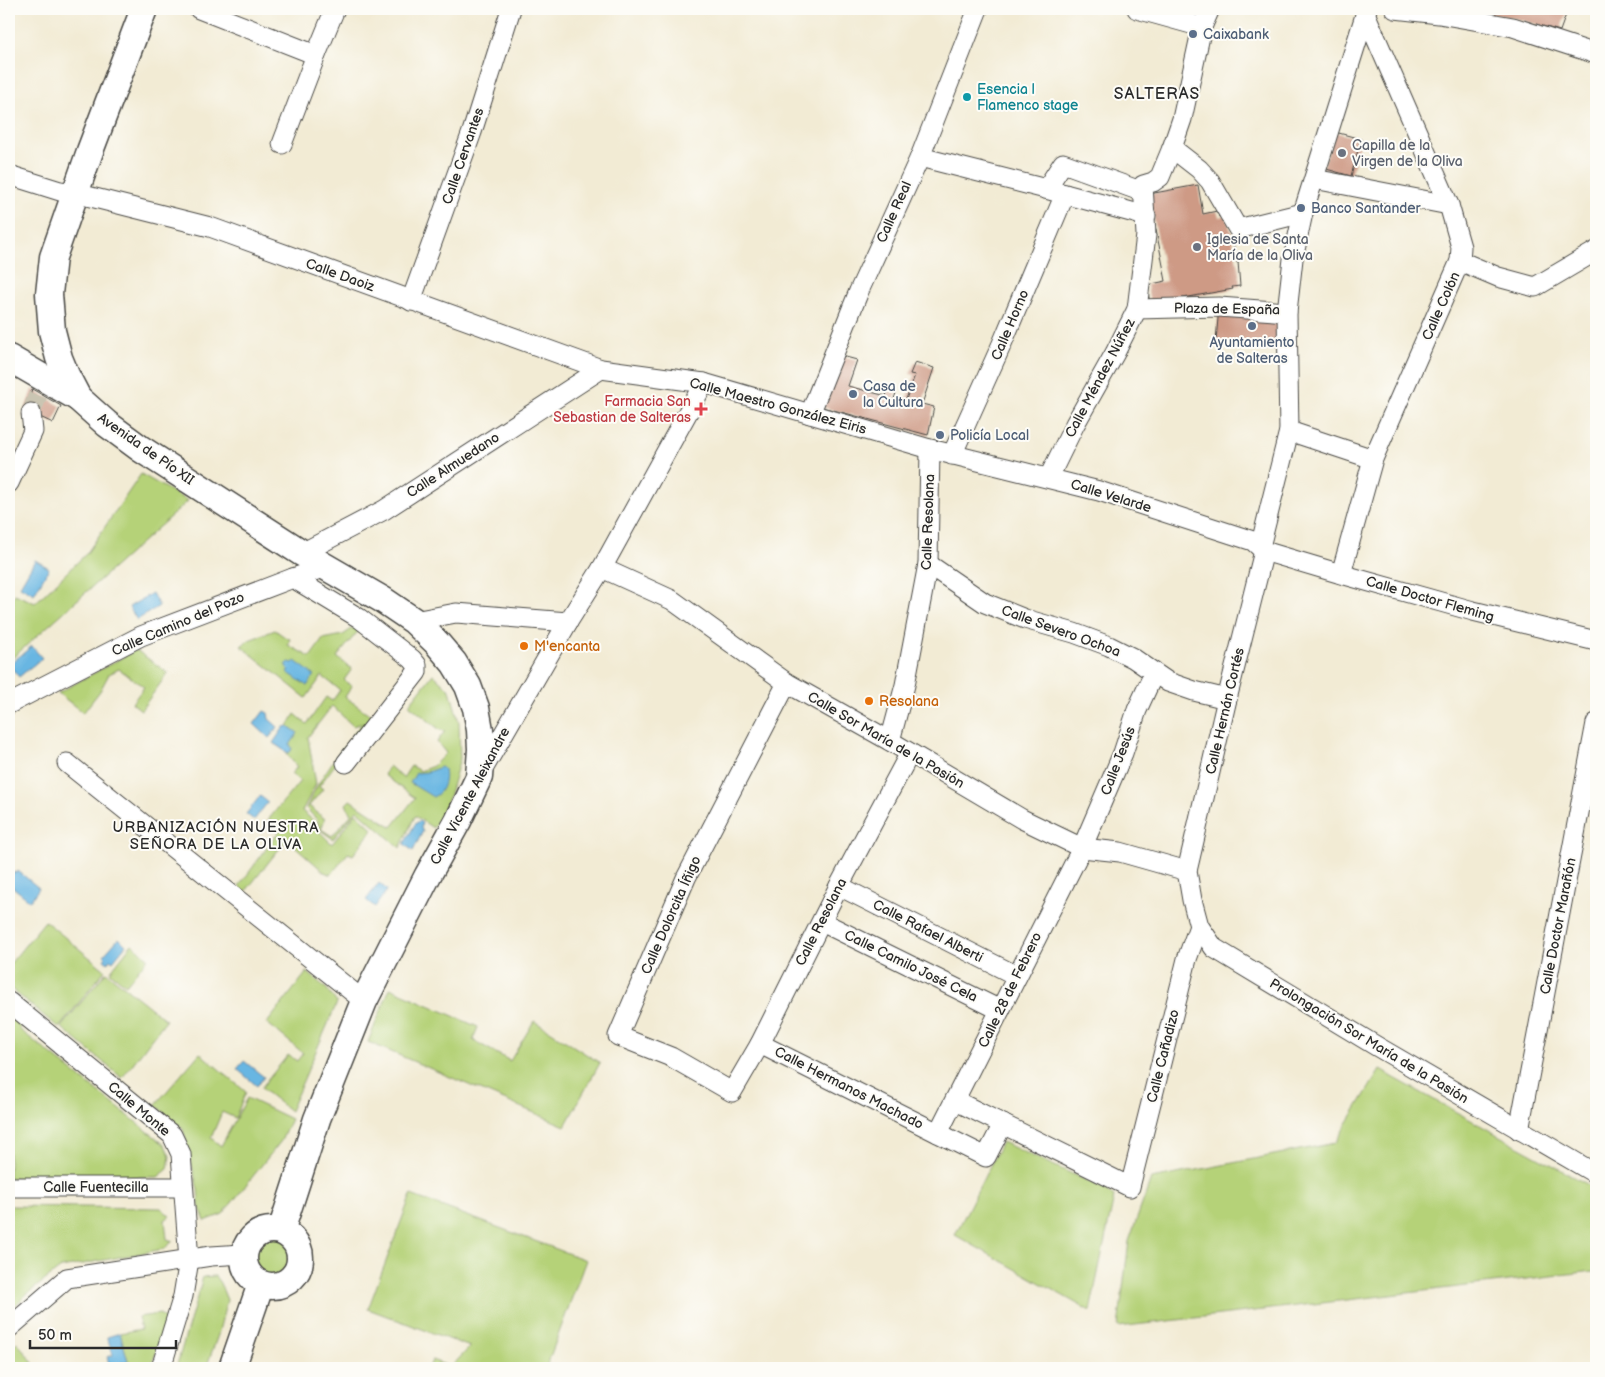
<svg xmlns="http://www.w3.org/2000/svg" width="1605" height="1377" viewBox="0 0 1605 1377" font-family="'Balsamiq Sans',sans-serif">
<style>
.green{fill:#b5d278;stroke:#707e52}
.water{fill:#68b6e2;stroke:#4a7086}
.building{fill:#ce9a85}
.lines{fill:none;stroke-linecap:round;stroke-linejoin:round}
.street-tunnel{stroke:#cac5b2;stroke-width:19;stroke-dasharray:19 9;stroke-linecap:butt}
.street-casing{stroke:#494844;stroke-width:21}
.secondary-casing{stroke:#494844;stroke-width:29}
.street{stroke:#fff;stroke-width:19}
.secondary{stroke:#fff;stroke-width:26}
.service-dot{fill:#5c6f8a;stroke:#fdfcf7;stroke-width:2}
.culture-dot{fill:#0f9aa8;stroke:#fdfcf7;stroke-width:2}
.worship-dot{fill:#6b7280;stroke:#fdfcf7;stroke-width:2}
.health-dot{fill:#e0444e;stroke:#fdfcf7;stroke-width:2}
.food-dot{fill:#e8710a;stroke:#fdfcf7;stroke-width:2}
.labels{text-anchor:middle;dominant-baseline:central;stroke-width:4;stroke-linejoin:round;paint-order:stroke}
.service-label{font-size:14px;fill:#4e5e75;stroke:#fdfcf7;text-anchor:start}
.culture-label{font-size:14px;fill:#0d838f;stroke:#fdfcf7;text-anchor:start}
.worship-label{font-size:14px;fill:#5b616d;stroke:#fdfcf7;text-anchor:start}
.street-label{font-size:14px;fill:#2b2b2b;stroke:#fdfcf7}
.health-label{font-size:14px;fill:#be3a42;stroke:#fdfcf7;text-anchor:end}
.food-label{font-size:14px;fill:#c56008;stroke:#fdfcf7;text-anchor:start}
.neighbourhood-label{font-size:15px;letter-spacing:1px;fill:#2b2b2b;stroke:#fdfcf7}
.quarter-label{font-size:16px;letter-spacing:1px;fill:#2b2b2b;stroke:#fdfcf7}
</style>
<rect width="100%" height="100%" fill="#fdfcf7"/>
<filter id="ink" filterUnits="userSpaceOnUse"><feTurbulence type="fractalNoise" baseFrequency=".02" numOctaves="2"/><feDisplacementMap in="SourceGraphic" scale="10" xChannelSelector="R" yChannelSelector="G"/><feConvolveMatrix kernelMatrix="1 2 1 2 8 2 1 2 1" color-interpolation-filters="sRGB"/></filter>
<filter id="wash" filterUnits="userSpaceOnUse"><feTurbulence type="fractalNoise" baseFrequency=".0096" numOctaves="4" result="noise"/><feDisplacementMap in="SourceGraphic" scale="20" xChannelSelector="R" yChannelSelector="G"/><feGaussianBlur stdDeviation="1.12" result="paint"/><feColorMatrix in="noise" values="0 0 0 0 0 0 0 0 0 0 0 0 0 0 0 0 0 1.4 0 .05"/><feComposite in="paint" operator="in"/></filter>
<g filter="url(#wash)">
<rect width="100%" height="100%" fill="#f2ebd4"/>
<g class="green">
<path d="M 141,474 L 188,501 L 9,661 L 9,603 L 15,594 L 35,603 L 87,553 Z"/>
<path d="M 356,626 L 360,629 L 337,657 L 352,669 L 344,680 L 352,686 L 345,697 L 372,716 L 319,786 L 323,789 L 309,806 L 325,819 L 321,829 L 332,836 L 351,815 L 346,804 L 350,800 L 392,827 L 415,798 L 384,775 L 389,766 L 403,778 L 411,766 L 420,771 L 433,766 L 446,753 L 437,742 L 445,731 L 440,730 L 409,705 L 433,674 L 450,690 L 459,722 L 460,759 L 447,804 L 433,828 L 415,816 L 400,848 L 357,810 L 333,839 L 318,828 L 318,821 L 306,808 C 320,776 341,750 362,723 L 353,726 L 332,706 L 308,737 L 316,784 L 302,811 L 315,822 L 317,829 L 332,844 L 356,813 L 373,829 L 353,855 L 348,853 L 331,875 L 324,872 L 287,839 L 245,892 L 239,886 L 280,830 L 268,820 C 279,806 290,794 300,781 L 291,774 L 297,767 L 286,753 L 291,751 L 292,748 L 289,745 L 297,733 L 288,726 L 295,714 L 307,724 L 326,697 L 332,701 L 340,690 L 322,676 L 306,698 L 241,646 L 249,640 L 275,630 L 285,637 L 290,639 L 288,645 L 310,657 L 323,639 L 343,635 Z"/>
<path d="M 136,650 L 168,673 L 141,710 L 132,703 L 144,687 L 119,669 L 109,674 L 100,691 L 83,713 L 58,693 Z"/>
<path d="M 45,921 L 105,970 L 59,1028 L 9,987 L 9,965 Z"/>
<path d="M 132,944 L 148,958 L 126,985 L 110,972 Z"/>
<path d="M 106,972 L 166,1020 L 122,1078 L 61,1027 Z"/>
<path d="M 307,972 L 326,988 L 337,1003 L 290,1111 L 261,1088 L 288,1055 L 297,1061 L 303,1053 L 267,1023 Z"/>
<path d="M 390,988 L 478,1027 L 473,1040 L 510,1061 L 534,1021 L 600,1063 L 565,1126 L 368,1042 Z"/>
<path d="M 9,1018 L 21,1023 L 19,1029 L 165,1145 L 170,1156 L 168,1169 L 158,1177 L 9,1178 Z"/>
<path d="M 200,1053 L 246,1092 L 235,1118 L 222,1112 L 211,1138 L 221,1146 L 247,1098 L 291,1119 L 281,1141 L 223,1214 L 205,1221 L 199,1206 L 198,1190 L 183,1129 L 155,1105 Z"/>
<path d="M 1380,1070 L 1596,1189 L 1596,1273 L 1594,1271 L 1118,1327 L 1129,1241 L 1151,1179 L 1335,1143 Z"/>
<path d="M 1002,1142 L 1103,1188 L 1114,1197 L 1090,1311 L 955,1235 Z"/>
<path d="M 411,1195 L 586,1260 L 546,1368 L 429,1368 L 432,1360 L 451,1367 L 470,1347 L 368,1309 Z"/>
<path d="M 9,1206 L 161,1208 L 170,1216 L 165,1220 L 167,1239 L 173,1241 L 164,1249 L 61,1268 L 27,1294 L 9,1311 Z"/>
<circle cx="272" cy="1258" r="23"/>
<path d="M 215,1276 L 220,1283 L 227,1300 L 218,1335 L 206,1368 L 176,1368 L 203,1277 Z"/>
<path d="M 160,1314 L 167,1320 L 151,1368 L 106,1368 L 128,1361 L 120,1333 L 141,1329 L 138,1317 Z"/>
<path d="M 17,1342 L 37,1368 L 9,1368 L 9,1350 Z"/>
</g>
<g class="water">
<path d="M 35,560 L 49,568 L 34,594 L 20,586 Z"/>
<path d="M 152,593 L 159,606 L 137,620 L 129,607 Z"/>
<path d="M 32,646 L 42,658 L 19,677 L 9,665 Z"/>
<path d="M 295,661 L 314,675 L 307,686 L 287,672 L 289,670 L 286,665 L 289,662 L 293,663 Z"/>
<path d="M 264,711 L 268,713 L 269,719 L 278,727 L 269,738 L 254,724 Z"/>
<path d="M 288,726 L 298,733 L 290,745 L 292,748 L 291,751 L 288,753 L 273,743 L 284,727 Z"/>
<path d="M 441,767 L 444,769 C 446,779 444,792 433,797 L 410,783 L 416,773 L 427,772 Z"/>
<path d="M 260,796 L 268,802 L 254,820 L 246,814 Z"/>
<path d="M 419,821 L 422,823 L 421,827 L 423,831 L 413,851 L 404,844 L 415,824 Z"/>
<path d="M 18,871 L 39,888 L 30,901 L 9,884 L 11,880 L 9,877 L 12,872 L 16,873 Z"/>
<path d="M 379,883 L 387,890 L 375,907 L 366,900 Z"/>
<path d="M 119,938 L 126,945 L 113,961 L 110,959 L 108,963 L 104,960 L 106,957 L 104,955 Z"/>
<path d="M 244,1061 L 264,1077 L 257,1086 L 237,1069 Z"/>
<path d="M 120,1333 L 128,1361 L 110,1367 L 107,1357 L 113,1355 L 107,1337 Z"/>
</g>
<g id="blocks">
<g class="building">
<path d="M 1458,9 L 1568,9 L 1560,31 L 1518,19 Z"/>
<path d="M 1335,132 L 1361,139 L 1351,176 L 1323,168 Z"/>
<path d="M 1198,185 L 1203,214 L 1217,211 L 1219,217 L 1226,216 L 1231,231 L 1237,263 L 1238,262 L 1240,286 L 1232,287 L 1233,289 L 1150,304 L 1147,285 L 1166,281 L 1149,194 Z"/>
<path d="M 1219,307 L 1287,312 L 1288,347 L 1216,341 Z"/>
<path d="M 842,356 L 857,360 L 848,386 L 886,396 L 888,390 L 896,393 L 894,399 L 905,402 L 915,375 L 910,374 L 915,362 L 934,368 L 922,404 L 934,407 L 928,435 L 822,407 Z"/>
<path d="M 32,389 L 61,406 L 53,423 L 25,410 Z"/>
</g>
</g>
</g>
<g filter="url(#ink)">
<use href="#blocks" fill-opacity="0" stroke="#494844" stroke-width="1"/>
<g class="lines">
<path class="street-tunnel" d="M 31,413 L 39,392"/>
<defs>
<g id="street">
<path d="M 199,9 L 316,55"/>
<path d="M 1137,9 L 1202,27"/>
<path d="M 1395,9 L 1439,14 L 1513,27 L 1596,54"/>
<path d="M 282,144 L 316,55 L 335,9"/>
<path d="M 1172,148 L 1199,169 L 1210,181 L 1238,229 L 1303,213"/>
<path d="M 920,157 L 1046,189"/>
<path d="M 9,175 L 60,191 L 75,193 L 210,227 L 601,369 L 704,383 L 930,449 L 1099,491 L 1253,541 L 1264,551 L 1341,574 L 1473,611 L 1596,641"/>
<path d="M 1314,179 L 1449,205"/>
<path d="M 1143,192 L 1063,163 L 1046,189 L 1146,216"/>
<path d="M 1460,261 L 1498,277 L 1535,287 L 1596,251"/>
<path d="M 411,301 L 472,132 L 511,9"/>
<path d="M 1137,309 L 1219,307 L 1287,312"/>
<path d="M 810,414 L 859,291 L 920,157 L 978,9"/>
<path d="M 1289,431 L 1373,459"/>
<path d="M 952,455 L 1001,346 L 1065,194"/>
<path d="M 1049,477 L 1075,424 L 1115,353 L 1137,309 L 1146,235 L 1143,185 L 1153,182 L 1160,177 L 1172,148 L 1182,119 L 1202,27 L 1210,9"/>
<path d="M 9,483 L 33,431 L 31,413"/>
<path d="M 1260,547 L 1289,431 L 1287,312 L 1293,259 L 1303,213 L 1367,9"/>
<path d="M 1264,551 L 1227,699 L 1187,871 L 1192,900 L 1199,926 L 1214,948 L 1378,1047 L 1596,1174"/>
<path d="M 302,553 L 384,510 L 601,369"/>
<path d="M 928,564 L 985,603 L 1025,619 L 1074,633 L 1109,646 L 1133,658 L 1168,682 L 1194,691 L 1227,699"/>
<path d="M 602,568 L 672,600 L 787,683 L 890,741 L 1022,819 L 1082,848 L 1120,852 L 1187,871"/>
<path d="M 1341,574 L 1373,459 L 1460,261 L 1461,247 L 1449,205 L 1365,13"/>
<path d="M 293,578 L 359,618 L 412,659 L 417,665 L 417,672 L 346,763"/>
<path d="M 414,621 L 456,613 L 568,622"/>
<path d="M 787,683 L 686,878 L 618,1036 L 671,1057 L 732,1092 L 760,1044 L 839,886 L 910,753"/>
<path d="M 9,704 L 141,636 L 293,578 L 326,567"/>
<path d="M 890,741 L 905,685 L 928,564 L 930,449"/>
<path d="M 67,763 L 364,1001"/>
<path d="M 482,771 L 568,622 L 602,568 L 704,383"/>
<path d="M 839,886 L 1017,976"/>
<path d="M 822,922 L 1000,1010"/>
<path d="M 9,1002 L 172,1135 L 181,1154 L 189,1260 L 183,1296 L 161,1368"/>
<path d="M 760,1044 L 986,1157 L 1003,1124"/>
<path d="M 956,1101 L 1130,1187 L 1187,959 L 1199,926"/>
<path d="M 1519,1130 L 1596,723"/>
<path d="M 938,1133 L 1082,848 L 1123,753 L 1137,710 L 1154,673"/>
<path d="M 9,1187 L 183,1187"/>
<path d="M 9,1328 L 67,1278 L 211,1256 L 243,1254"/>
</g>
<g id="secondary">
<path d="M 144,9 L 90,151 L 53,257 L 49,294 L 52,331 L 59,358 L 66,375 L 78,398 L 107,424 L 141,449 L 302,553 L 383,600 L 414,621 L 437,643 L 454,663 L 468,686 L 476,708 L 480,730 L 481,749 L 479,777 L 458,821 L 428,875 L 364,1001 L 317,1119 L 281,1231"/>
<path d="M 9,358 L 78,398"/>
<circle cx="272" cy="1258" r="28"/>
<path d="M 232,1368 L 261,1284"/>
</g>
</defs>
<use href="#street" class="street-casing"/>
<use href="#secondary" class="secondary-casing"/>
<use href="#street" class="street"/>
<use href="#secondary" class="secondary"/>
</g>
</g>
<g class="service-dot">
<circle cx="1193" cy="34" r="5"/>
<circle cx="1301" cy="208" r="5"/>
<circle cx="1252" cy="326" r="5"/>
<circle cx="853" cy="394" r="5"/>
<circle cx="940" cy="435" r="5"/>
</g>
<circle class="culture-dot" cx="967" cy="97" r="5"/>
<g class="worship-dot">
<circle cx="1342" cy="153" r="5"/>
<circle cx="1197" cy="247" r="5"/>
</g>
<path class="health-dot" d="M698.5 401.5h5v5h5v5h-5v5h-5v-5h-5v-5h5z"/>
<g class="food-dot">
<circle cx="524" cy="646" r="5"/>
<circle cx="869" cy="701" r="5"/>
</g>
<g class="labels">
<g class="service-label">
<text x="1203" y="34">Caixabank</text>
<text x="1311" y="208">Banco Santander</text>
<text x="1252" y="342" text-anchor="middle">Ayuntamiento<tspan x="1252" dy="16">de Salteras</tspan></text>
<text x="863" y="386">Casa de<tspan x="863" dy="16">la Cultura</tspan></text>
<text x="950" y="435">Policía Local</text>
</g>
<g class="culture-label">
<text x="977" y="89">Esencia |<tspan x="977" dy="16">Flamenco stage</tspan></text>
</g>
<g class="worship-label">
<text x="1352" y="145">Capilla de la<tspan x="1352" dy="16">Virgen de la Oliva</tspan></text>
<text x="1207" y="239">Iglesia de Santa<tspan x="1207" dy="16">María de la Oliva</tspan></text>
</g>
<g class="street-label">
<text transform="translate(463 156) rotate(-71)">Calle Cervantes</text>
<text transform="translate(894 212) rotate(-66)">Calle Real</text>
<text transform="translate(340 275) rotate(20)">Calle Daoiz</text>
<text transform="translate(1441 306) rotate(-66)">Calle Colón</text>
<text transform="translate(1227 309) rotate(1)">Plaza de España</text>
<text transform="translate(1010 325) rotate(-67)">Calle Horno</text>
<text transform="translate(1100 378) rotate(-62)">Calle Méndez Núñez</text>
<text transform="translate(778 406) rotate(15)">Calle Maestro González Eiris</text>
<text transform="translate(146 449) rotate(35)">Avenida de Pío XII</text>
<text transform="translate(453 465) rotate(-33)">Calle Almuedano</text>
<text transform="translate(1111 496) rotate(17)">Calle Velarde</text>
<text transform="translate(928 522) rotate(-88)">Calle Resolana</text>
<text transform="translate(1430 599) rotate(16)">Calle Doctor Fleming</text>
<text transform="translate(178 624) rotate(-23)">Calle Camino del Pozo</text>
<text transform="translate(1061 631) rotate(20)">Calle Severo Ochoa</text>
<text transform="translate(1225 711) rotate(-77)">Calle Hernán Cortés</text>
<text transform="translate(886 740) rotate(30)">Calle Sor María de la Pasión</text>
<text transform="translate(1118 761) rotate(-69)">Calle Jesús</text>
<text transform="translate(470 796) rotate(-62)">Calle Vicente Aleixandre</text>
<text transform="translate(671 915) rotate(-66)">Calle Dolorcita Íñigo</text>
<text transform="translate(821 922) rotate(-63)">Calle Resolana</text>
<text transform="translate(1558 926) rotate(-79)">Calle Doctor Marañón</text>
<text transform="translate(928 931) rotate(27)">Calle Rafael Alberti</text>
<text transform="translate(911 966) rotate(26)">Calle Camilo José Cela</text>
<text transform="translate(1010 990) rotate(-64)">Calle 28 de Febrero</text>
<text transform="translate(1369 1041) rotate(31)">Prolongación Sor María de la Pasión</text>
<text transform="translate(1163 1056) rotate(-76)">Calle Cañadizo</text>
<text transform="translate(849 1088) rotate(27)">Calle Hermanos Machado</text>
<text transform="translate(139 1109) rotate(40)">Calle Monte</text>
<text x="96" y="1187">Calle Fuentecilla</text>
</g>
<g class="health-label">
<text x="691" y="401">Farmacia San<tspan x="691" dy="16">Sebastian de Salteras</tspan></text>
</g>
<g class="food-label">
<text x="534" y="646">M'encanta</text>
<text x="879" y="701">Resolana</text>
</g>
<g class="neighbourhood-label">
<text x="216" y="827">URBANIZACIÓN NUESTRA<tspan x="216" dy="17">SEÑORA DE LA OLIVA</tspan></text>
</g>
<g class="quarter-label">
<text x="1157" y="94">SALTERAS</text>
</g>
</g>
<rect width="1605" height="1377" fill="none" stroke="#fdfcf7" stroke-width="30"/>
<path d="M30 1340v8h146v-8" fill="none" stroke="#2b2b2b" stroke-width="2.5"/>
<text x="38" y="1340" font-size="15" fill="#2b2b2b" stroke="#fdfcf7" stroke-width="4" paint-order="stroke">50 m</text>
</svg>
